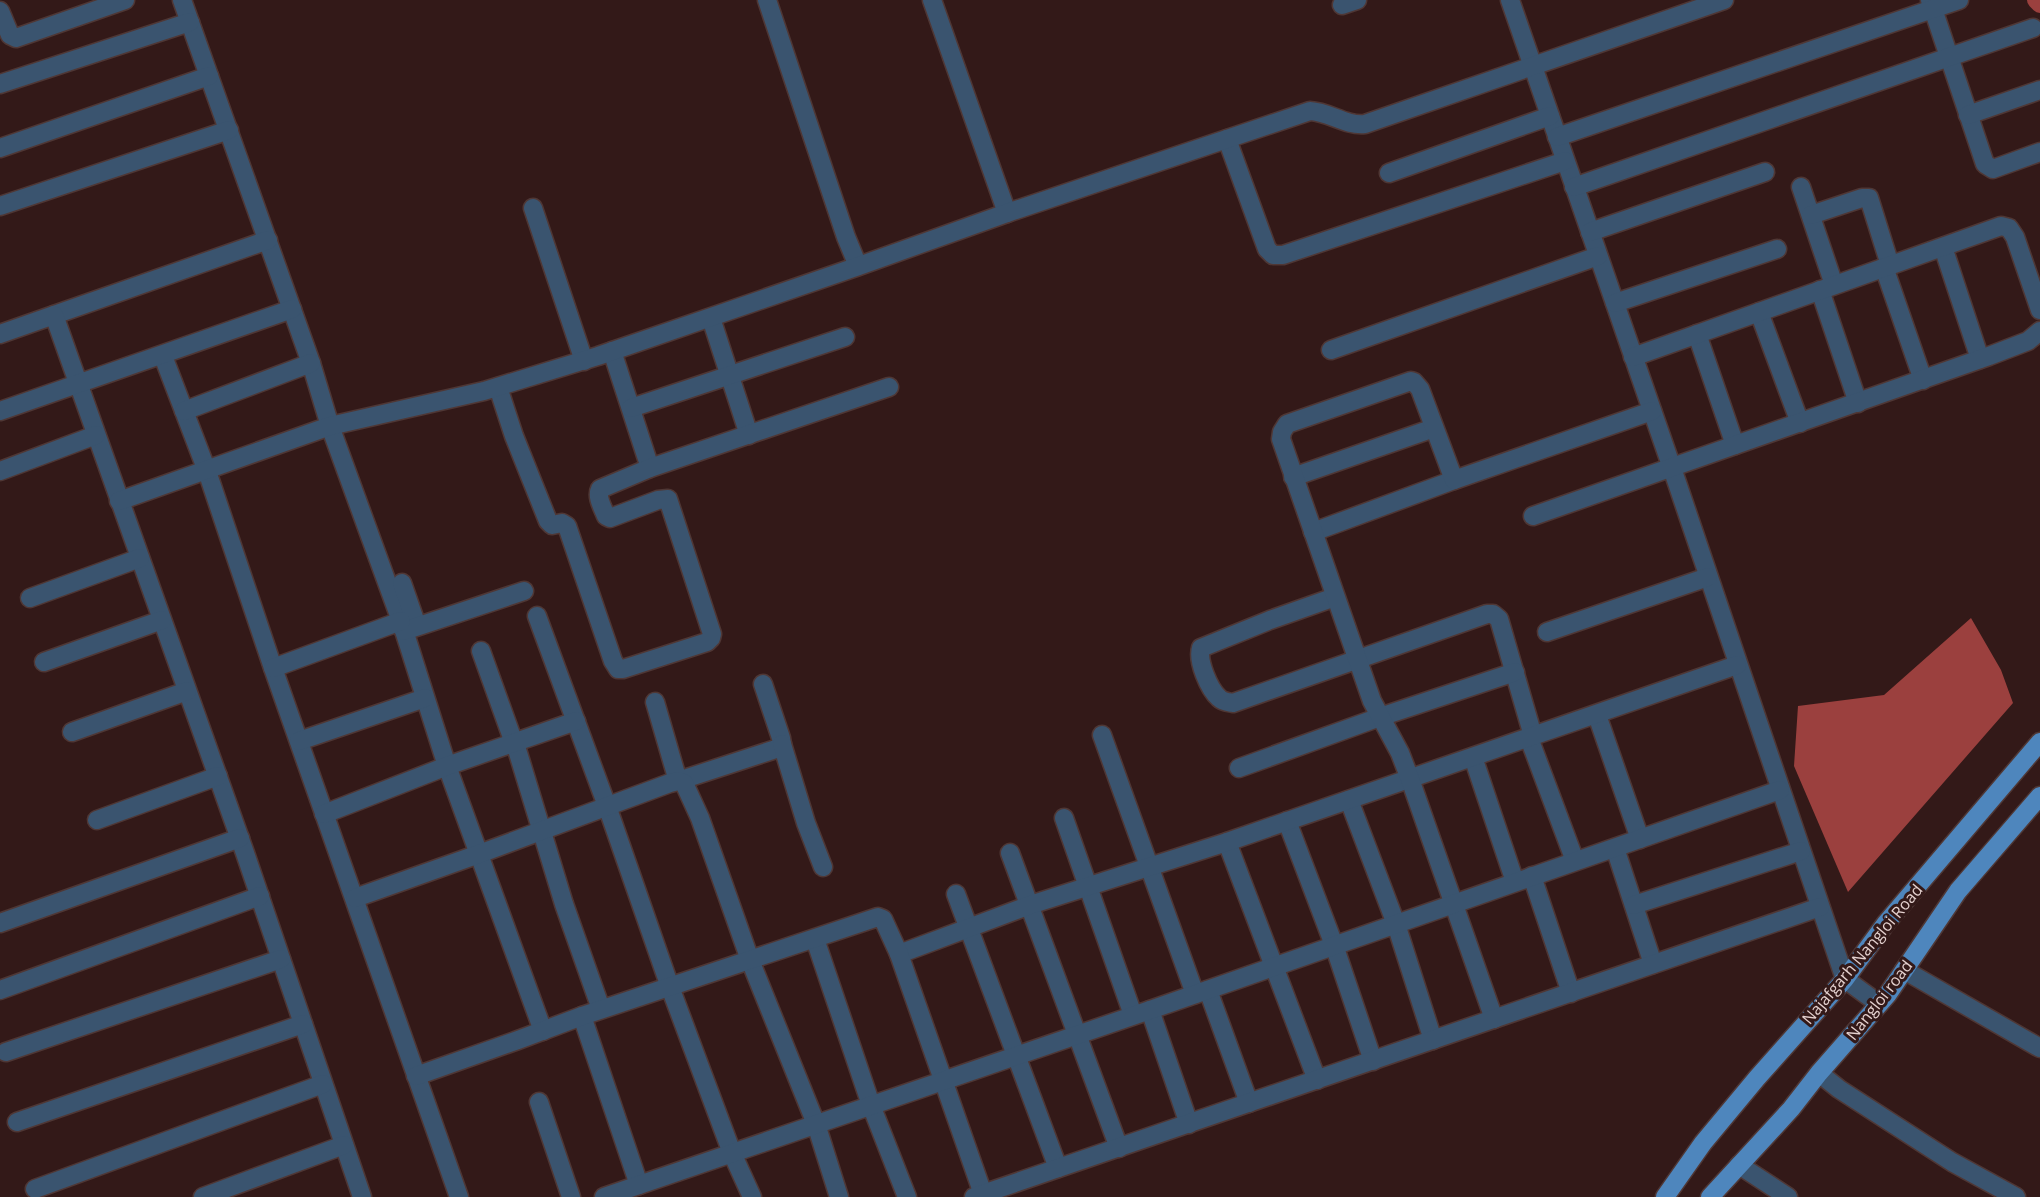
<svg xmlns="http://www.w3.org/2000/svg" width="2040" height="1197" viewBox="0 0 2040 1197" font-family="'Open Sans',sans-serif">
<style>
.water{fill:#9b403e}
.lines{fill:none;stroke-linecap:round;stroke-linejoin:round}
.canal{stroke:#9b403e;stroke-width:18}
.minor-casing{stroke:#4f3735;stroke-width:21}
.major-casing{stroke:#4f3735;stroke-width:21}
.minor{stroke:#3a546f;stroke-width:18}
.major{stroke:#4e86bd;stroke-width:18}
.labels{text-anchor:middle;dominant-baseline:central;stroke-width:6;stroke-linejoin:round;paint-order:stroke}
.street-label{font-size:16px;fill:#e5d2d0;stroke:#331918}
</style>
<rect width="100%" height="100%" fill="#331918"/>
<path class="water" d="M 1971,618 L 2001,670 L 2013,703 L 1848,892 L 1794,766 L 1798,706 L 1884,695 Z"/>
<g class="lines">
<path class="canal" d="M 2036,0 L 2040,4"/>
<defs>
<g id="minor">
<path d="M 182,0 L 311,363 L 330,426 L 401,621 L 447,766 L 543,1031"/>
<path d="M 767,0 L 846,237 L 858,266"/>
<path d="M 932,0 L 1007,213"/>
<path d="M 1510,0 L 1672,468 L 1845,979 L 1879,1004"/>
<path d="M 1930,0 L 1985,164 L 1993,169 L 2040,152"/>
<path d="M 1342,5 L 1357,0"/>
<path d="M 0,11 L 10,35 L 16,38 L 125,0"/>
<path d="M 0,84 L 190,22"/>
<path d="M 1968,115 L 2040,90"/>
<path d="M 1557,137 L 1959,0"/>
<path d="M 1227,139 L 1267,249 L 1273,255 L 1283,255 L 1565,161"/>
<path d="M 0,148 L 209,76"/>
<path d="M 1389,173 L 1550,116"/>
<path d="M 1574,187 L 2033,28"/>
<path d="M 1801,187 L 1834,285"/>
<path d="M 0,206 L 229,130"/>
<path d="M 533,208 L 584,361"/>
<path d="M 1811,215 L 1862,198 L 1869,198 L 1890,265"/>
<path d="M 1590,232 L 1765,172"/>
<path d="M 1943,247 L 1980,359"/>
<path d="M 1884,267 L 1923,380"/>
<path d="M 1820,290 L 1858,403"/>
<path d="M 1615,303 L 1777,249"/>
<path d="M 1759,312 L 1800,423"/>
<path d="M 54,315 L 268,240"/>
<path d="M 711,318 L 749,435"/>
<path d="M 0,334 L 54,315 L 245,853 L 362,1197"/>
<path d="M 1697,334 L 1735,445"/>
<path d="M 1331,350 L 1598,256"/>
<path d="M 612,351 L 650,468"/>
<path d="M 163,356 L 207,471 L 273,668 L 459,1197"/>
<path d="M 1633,357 L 2001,226 L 2009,228 L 2015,237 L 2040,310"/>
<path d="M 498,387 L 514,436 L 548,521 L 552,525 L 562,523 L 567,526 L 613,661 L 618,669 L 623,669 L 707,642 L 711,638 L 712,634 L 668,499 L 658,500 L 610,518 L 606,516 C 603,508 596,497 600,489 L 650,468 L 889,387"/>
<path d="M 631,408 L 845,337"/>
<path d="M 0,411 L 292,309"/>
<path d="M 184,411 L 311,363"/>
<path d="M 0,471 L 96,435"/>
<path d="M 1293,477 L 1434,428"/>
<path d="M 119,501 L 330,426 L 484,391 L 598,356 L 856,267 L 1007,213 L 1310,111 C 1330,112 1345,126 1365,124 L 1724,0"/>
<path d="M 1533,516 L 1989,356 L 2028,341 L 2040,331"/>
<path d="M 1313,532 L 1454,480"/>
<path d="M 402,583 L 417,626"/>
<path d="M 1335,597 L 1270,620 L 1201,648 C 1197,661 1209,689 1219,698 C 1223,702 1228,702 1233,703 L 1487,614 L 1493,614 L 1499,619 L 1531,729"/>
<path d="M 30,598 L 140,558"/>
<path d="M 537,616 L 607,806 L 670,987 L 732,1153 L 752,1197"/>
<path d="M 404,631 L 524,591"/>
<path d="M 1547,632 L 1708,577"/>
<path d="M 481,651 L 514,743"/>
<path d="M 44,662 L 162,620"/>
<path d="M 273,668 L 401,621"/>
<path d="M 655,702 L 678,781 L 779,748 L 782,744 L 781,738 L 763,684"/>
<path d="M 1597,715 L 1640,839"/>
<path d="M 72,732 L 187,691"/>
<path d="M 1102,735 L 1195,994"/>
<path d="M 1529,738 L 1575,861"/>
<path d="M 299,741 L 425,698"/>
<path d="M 515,743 L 564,904 L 601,1009"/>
<path d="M 782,744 L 806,823 L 823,867"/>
<path d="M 1473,757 L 1515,882"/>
<path d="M 1239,768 L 1380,717 L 1515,672"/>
<path d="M 1349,800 L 1396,924 L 1433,1040"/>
<path d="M 324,814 L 447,766 L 576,721"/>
<path d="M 1064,818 L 1133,1015"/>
<path d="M 97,820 L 218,776"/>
<path d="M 1287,821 L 1334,945 L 1373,1061"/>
<path d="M 1227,842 L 1317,1080"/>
<path d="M 1615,848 L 1653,964"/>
<path d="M 1010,853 L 1119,1148"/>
<path d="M 1532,876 L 1571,993"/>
<path d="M 956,894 L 1058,1168"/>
<path d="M 355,898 L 479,854 L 670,783 L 678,781 L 684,783 L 700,818 L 750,960 L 816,1124 L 839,1197"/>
<path d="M 1634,905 L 1801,851"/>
<path d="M 0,923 L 240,838"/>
<path d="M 815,939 L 871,1105 L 907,1197"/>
<path d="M 899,954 L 1030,905 L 1227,842 L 1737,665"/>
<path d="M 1904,970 L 2040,1048"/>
<path d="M 0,990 L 260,896"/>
<path d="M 1208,990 L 1249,1103"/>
<path d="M 1150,1010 L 1189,1124"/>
<path d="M 582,1016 L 639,1185"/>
<path d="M 1494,1019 L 1410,779 L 1400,753 L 1372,701 L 1281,439 L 1282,432 L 1287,424 L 1411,381 L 1414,382 L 1420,389 L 1454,480 L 1652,411"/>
<path d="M 6,1052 L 281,959"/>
<path d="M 1819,1073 L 1839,1089 L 1952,1162 L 2016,1197"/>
<path d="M 416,1076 L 518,1040 L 582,1016 L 878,917 L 883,919 L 899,954 L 983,1194"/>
<path d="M 539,1102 L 571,1197"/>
<path d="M 17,1122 L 303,1024"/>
<path d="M 1739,1165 L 1788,1197"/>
<path d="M 35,1189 L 323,1084"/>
<path d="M 203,1197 L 344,1145"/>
<path d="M 604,1197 L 1150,1010 L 1780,790"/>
<path d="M 974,1197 L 1820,907"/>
</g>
<g id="major">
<path d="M 1665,1197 L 1703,1143 L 1757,1078 L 1845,979 L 1886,923 L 2040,742"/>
<path d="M 1710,1197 L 1791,1109 L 1819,1073 L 1888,994 L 1958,891 L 2040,796"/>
</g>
</defs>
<use href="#minor" class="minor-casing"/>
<use href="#major" class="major-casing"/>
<use href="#minor" class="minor"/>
<use href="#major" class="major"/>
</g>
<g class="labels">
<g class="street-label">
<text transform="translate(1862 954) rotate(-50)">Najafgarh Nangloi Road</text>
<text transform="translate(1879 1000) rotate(-52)">Nangloi road</text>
</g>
</g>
</svg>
